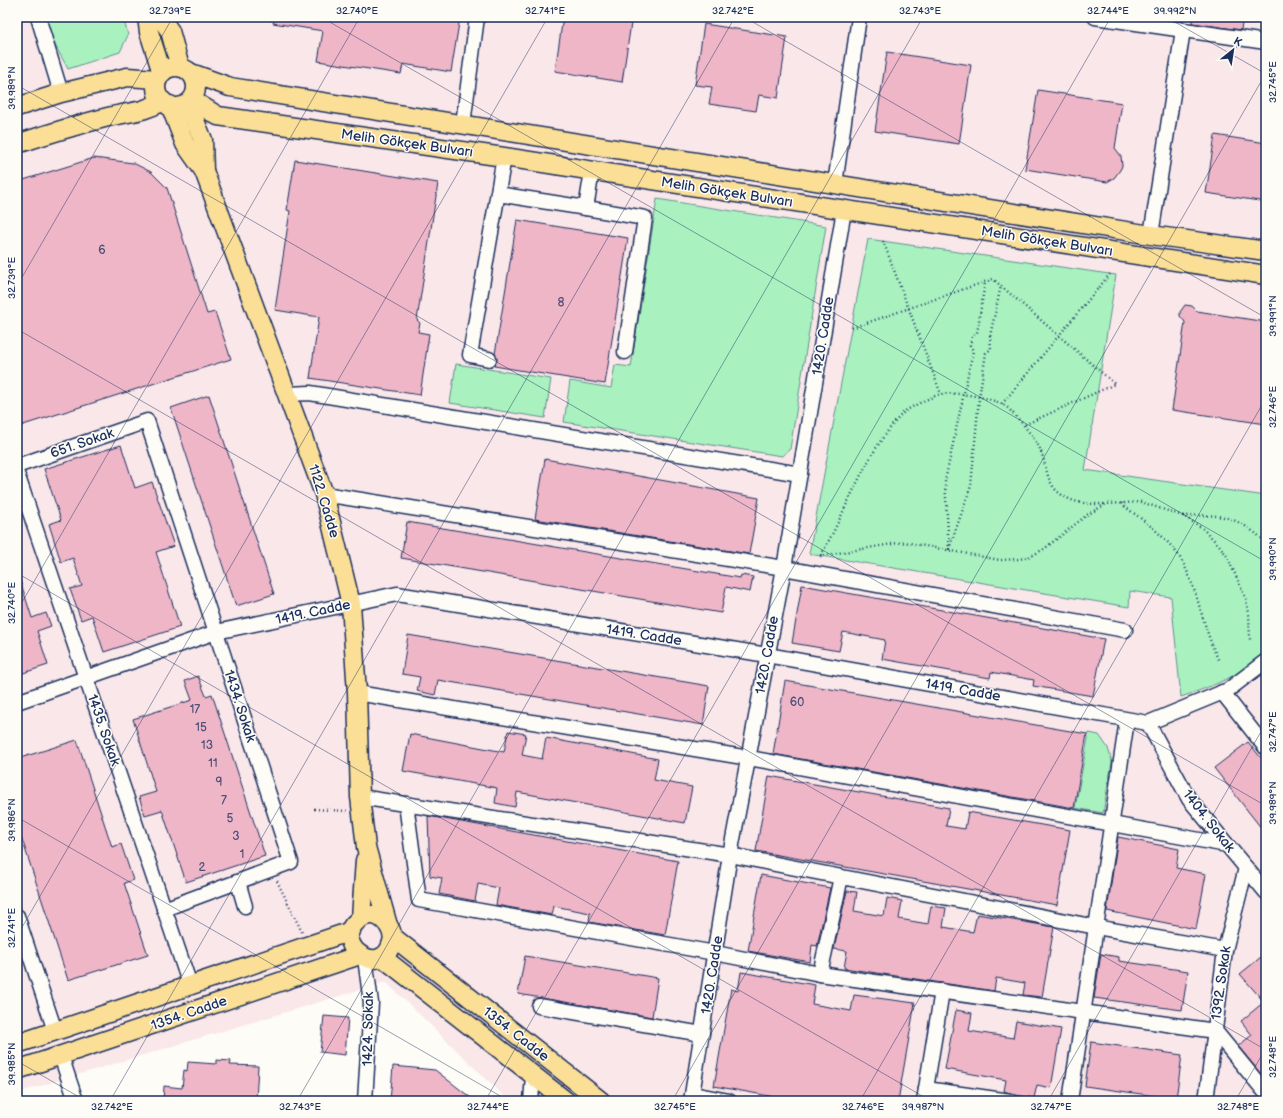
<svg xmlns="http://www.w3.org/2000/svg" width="1283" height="1118" viewBox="0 0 1283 1118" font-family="'Balsamiq Sans',sans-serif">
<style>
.built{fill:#f9e7e9}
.green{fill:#a9f2c0;stroke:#62908f}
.building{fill:#efb6c8;stroke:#1b2f5e}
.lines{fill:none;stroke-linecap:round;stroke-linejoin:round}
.minor-casing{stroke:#1b2f5e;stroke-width:17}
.major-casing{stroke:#1b2f5e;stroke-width:21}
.path{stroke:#1b2f5e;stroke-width:2.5;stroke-dasharray:1 3;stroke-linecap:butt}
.minor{stroke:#fdfcf7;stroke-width:14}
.major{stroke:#fbdf96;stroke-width:18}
.ticks{fill:none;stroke:#1b2f5e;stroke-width:1;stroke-opacity:0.45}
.labels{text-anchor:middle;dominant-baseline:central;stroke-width:3;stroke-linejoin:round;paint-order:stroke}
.number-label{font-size:12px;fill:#505178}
.street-label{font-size:14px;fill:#1b2f5e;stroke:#fdfcf7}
.neatline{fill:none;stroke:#1b2f5e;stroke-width:1.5}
.ticks-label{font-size:10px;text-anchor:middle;fill:#1b2f5e}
</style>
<rect width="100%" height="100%" fill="#fdfcf7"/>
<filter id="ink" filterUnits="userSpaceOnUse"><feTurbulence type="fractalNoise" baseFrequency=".025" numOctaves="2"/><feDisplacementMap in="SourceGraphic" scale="8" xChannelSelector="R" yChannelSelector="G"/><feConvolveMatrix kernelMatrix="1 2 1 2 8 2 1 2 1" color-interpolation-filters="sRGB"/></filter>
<g filter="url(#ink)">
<path class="built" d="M 17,17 L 1266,17 L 1266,1101 L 509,1101 L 386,982 L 17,1093 Z"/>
<g class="green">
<path d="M 45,17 L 123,17 L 128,35 L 120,52 L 68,69 L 55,45 Z"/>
<path d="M 657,199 L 826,226 L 790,449 L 782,456 L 564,422 L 570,381 L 611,388 L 615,365 L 631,367 Z"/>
<path d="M 868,239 L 1116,275 L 1085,470 L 1266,496 L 1266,654 C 1239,676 1213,686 1181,697 L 1171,597 L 1130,591 L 1129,607 L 809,554 Z"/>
<path d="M 456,364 L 551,379 L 545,418 L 450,403 Z"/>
<path d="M 1089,733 L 1099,735 L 1108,748 L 1112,762 L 1103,813 L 1075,808 Z"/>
</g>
<g class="building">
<path d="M 274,17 L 460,17 L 451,72 L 403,64 L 401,74 L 318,61 L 323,31 L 273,23 Z"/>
<path d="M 563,17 L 632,17 L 622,82 L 555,71 Z"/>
<path d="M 1193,17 L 1243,17 L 1241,30 L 1192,23 Z"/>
<path d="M 704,24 L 787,37 L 778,98 L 759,95 L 756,111 L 709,104 L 712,87 L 695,85 Z"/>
<path d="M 887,52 L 971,65 L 959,144 L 875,131 Z"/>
<path d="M 1038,90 L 1122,103 L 1115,148 L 1121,156 L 1122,166 L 1120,170 L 1114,178 L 1107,182 L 1025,169 Z"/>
<path d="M 1215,135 L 1266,143 L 1266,202 L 1206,193 Z"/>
<path d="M 94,158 L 133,163 L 151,172 L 167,188 L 207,314 L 215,312 L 231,359 L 17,427 L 17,182 Z"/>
<path d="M 295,160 L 438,183 L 417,320 L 420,323 L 418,332 L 429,334 L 420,395 L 310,378 L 319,317 L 275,310 L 290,211 L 287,210 Z"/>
<path d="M 517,220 L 628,238 L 605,384 L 494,366 L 497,360 L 495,354 Z"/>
<path d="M 1185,305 L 1192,306 L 1197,311 L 1266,322 L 1266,424 L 1172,410 L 1185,322 L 1180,316 L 1180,312 Z"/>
<path d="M 209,395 L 274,594 L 236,606 L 171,408 Z"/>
<path d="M 121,445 L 135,488 L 152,482 L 174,546 L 156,552 L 180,627 L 104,652 L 92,616 L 81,620 L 70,589 L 82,586 L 73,558 L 61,562 L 49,524 L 61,520 L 44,469 Z"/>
<path d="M 545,459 L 759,498 L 749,554 L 535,519 Z"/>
<path d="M 407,522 L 740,578 L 741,575 L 753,577 L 750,592 L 726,587 L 721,613 L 401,558 Z"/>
<path d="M 19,577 L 32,618 L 46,613 L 51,626 L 37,631 L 48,665 L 17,675 L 17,578 Z"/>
<path d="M 802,585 L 1104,639 L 1093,696 L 1033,686 L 1034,680 L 991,672 L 990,678 L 882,659 L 885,640 L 843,632 L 839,651 L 792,643 Z"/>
<path d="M 408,635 L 709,686 L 703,725 L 438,680 L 435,695 L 417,691 L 420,677 L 402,674 Z"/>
<path d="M 198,676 L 206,696 L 212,694 L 265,856 L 186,882 L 162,810 L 145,815 L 139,797 L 156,792 L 133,719 L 192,700 L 185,681 Z"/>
<path d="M 785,681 L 1087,734 L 1074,808 L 773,754 Z"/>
<path d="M 508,731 L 526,734 L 522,755 L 542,759 L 546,738 L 658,759 L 654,780 L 692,787 L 685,823 L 517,792 L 515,807 L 495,803 L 497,788 L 403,771 L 410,734 L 504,752 Z"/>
<path d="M 77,740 L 112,847 L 121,844 L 133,880 L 124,883 L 148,955 L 68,980 L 17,824 L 17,759 Z"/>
<path d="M 1248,742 L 1266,764 L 1266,834 L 1214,768 Z"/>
<path d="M 769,776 L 949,808 L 946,826 L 965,829 L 968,812 L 1070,830 L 1057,905 L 756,851 Z"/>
<path d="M 428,816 L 678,861 L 665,935 L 589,922 L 590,913 L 554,906 L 552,915 L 496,905 L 499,888 L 478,884 L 475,901 L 439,894 L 442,878 L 430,876 Z"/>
<path d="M 1118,837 L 1179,849 L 1176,868 L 1206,874 L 1196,929 L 1107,911 Z"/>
<path d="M 761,875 L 830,888 L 817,946 L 812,945 L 810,962 L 748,951 Z"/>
<path d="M 847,891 L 857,892 L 854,911 L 884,916 L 887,898 L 902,901 L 899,919 L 928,924 L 931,906 L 946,908 L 943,927 L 973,932 L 977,914 L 1054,927 L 1042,997 L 1023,995 L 1025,983 L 996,978 L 994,991 L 844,968 L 847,951 L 834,949 Z"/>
<path d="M 1266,953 L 1266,1080 L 1238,1046 L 1252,1035 L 1241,1021 L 1264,1002 L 1240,974 Z"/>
<path d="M 1101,954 L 1119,957 L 1119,961 L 1188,971 L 1182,1010 L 1094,998 Z"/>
<path d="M 525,956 L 658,978 L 652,1017 L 518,994 Z"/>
<path d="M 741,972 L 815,985 L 812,1004 L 851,1011 L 854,995 L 915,1003 L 898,1101 L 797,1101 L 714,1086 L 731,989 L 738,991 Z"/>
<path d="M 956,1010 L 972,1013 L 969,1031 L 1013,1038 L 1016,1021 L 1061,1029 L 1051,1088 L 1037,1085 L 1034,1098 L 1016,1095 L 1004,1091 L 1006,1080 L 945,1069 Z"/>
<path d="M 324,1016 L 348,1018 L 345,1055 L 320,1052 Z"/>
<path d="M 1091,1042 L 1182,1055 L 1176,1099 L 1085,1086 Z"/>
<path d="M 216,1060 L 231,1061 L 230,1065 L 258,1066 L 256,1101 L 163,1101 L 164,1086 L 182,1088 L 184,1070 L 187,1071 L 188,1062 L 216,1064 Z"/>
<path d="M 393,1066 L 435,1070 L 475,1101 L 390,1101 Z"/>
</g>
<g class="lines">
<defs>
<g id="minor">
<path d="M 38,17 L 61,93"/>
<path d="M 1095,17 L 1266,42"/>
<path d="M 463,124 L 477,17"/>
<path d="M 592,171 L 586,208 L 645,218 L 625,352"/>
<path d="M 835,184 L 859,17"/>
<path d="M 498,194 L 586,208"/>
<path d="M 1151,235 L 1183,30"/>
<path d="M 489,359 L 470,355 L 504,157"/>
<path d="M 287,394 L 310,393 L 800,474"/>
<path d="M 17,466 L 147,421 L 291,862 L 164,909"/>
<path d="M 17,474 L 190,985"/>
<path d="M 324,494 L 784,568 L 1125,630"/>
<path d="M 1222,692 L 1266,748"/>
<path d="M 357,693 L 749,758 L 1227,845"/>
<path d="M 17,702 L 216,632 L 397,594 L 767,655 L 1148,723 L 1228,690 L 1266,661"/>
<path d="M 1148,723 L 1189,799 L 1266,892"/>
<path d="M 360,797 L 730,855 L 1096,927 L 1225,950"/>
<path d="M 406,804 L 419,900 L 715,953 L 820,974 L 1215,1031 L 1266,1093"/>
<path d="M 238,882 L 245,906"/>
<path d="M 17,916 L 55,1031"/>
<path d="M 365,958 L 371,1003 L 365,1101"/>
<path d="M 820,974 L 841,877"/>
<path d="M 539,1006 L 702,1034"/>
<path d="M 61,1056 L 76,1101"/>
<path d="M 926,1089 L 1010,1101"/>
<path d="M 693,1094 L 729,1101"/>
<path d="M 531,1101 L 533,1076"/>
<path d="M 691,1101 L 730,855 L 784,568 L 844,210"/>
<path d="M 924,1101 L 942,991"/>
<path d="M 1070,1101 L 1127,720"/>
<path d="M 1206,1101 L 1225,950 L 1246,868"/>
</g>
<g id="major">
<path d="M 147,17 L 149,32 L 162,73"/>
<path d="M 160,17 L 170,31 L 180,67"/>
<circle cx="176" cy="87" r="20"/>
<path d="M 191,73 L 230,87 L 1151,235 L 1266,251"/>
<path d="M 192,100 L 218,116 L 504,157 L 1266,275"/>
<path d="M 188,104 L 203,140 L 204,171"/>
<path d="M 170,105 L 185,144 L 204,171 L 324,494 L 351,604 L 357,693 L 360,797 L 366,847 L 387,922"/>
<path d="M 17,107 L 61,93 L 127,77 L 158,79"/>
<path d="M 17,144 C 47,134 77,125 108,117 C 129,112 145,112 163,101"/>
<path d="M 361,918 L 365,860"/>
<path d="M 393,937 C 386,984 329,945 357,921 C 374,907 389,920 393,937 L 601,1101"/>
<path d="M 382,957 L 566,1101"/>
<path d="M 17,1044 L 351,931"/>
<path d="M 17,1070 L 360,955"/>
</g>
</defs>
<use href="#minor" class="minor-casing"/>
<use href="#major" class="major-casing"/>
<g class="path">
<path d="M 883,241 L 941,394"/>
<path d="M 852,328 L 993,279 L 1115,384 L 1024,425"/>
<path d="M 1002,404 L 1110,274"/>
<path d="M 1122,503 L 1125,507 C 1145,521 1164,535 1179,556 C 1197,584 1203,630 1219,661"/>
<path d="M 1183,516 C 1223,514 1235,515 1266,542"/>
<path d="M 949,549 L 971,486 L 979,398 L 986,353 L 991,349 L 990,336 L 1001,286"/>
<path d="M 949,550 L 945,481 L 973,351 L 970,345 L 972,337 L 977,333 L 985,282"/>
<path d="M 821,555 C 848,508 865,452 904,412 C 909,408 936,394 942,394 C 957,392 988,397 1002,404 C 1011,408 1034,437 1039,447 C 1046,460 1045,477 1055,489 C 1069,504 1088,504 1106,504"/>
<path d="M 820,556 L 904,542 L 1000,560 L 1020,559 L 1031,556 L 1044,549 L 1087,515 L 1106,504 L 1141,502 L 1183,516 L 1201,527 L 1219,545 L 1227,556 L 1246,599 L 1249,613 L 1250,641"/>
<path d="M 314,809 L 347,811"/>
<path d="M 277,881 L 302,932"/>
</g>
<use href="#minor" class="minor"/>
<use href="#major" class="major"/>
</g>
</g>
<path class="ticks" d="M 321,17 L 1266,562M 744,17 L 1266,318M 1166,17 L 1266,74M 17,85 L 1266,806M 17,286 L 173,17M 17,329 L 1266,1050M 17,573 L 931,1101M 17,611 L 360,17M 17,817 L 509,1101M 17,936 L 548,17M 17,1061 L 86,1101M 110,1101 L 735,17M 297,1101 L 923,17M 485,1101 L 1111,17M 672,1101 L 1266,73M 860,1101 L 1266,398M 1048,1101 L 1266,723M 1235,1101 L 1266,1048"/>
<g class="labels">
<g class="number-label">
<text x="102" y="250">6</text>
<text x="561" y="302">8</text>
<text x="797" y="702">60</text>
<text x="195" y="709">17</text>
<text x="201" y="727">15</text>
<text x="207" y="745">13</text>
<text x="213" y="763">11</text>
<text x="219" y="782">9</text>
<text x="224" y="800">7</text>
<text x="230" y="818">5</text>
<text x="236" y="836">3</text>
<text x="242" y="854">1</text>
<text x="202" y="867">2</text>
</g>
<g class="street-label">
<text transform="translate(407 143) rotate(8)">Melih Gökçek Bulvarı</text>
<text transform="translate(727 192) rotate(9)">Melih Gökçek Bulvarı</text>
<text transform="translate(1047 241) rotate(9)">Melih Gökçek Bulvarı</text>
<text transform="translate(823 336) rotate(-81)">1420. Cadde</text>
<text transform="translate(82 443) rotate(-19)">651. Sokak</text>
<text transform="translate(324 501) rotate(73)">1122. Cadde</text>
<text transform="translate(313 612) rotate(-12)">1419. Cadde</text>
<text transform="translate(644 635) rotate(9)">1419. Cadde</text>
<text transform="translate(767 655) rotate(-80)">1420. Cadde</text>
<text transform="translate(963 690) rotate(10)">1419. Cadde</text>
<text transform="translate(240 706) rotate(72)">1434. Sokak</text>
<text transform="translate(104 730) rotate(71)">1435. Sokak</text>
<text transform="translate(1209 821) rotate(52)">1404. Sokak</text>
<text transform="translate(712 975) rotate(-81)">1420. Cadde</text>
<text transform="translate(1221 983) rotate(-82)">1392. Sokak</text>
<text transform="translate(189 1013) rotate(-19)">1354. Cadde</text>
<text transform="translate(368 1029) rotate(-89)">1424. Sokak</text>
<text transform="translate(516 1034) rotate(38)">1354. Cadde</text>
</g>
</g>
<rect width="1283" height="1118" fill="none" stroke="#fdfcf7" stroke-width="44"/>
<g transform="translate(1233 50) rotate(30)" stroke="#fdfcf7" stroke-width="3" paint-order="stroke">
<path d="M0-3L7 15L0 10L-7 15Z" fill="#1b2f5e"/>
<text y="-6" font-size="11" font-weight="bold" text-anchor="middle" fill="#1b2f5e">K</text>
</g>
<rect x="22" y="22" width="1239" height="1074" class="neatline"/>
<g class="ticks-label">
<text x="170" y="14">32.739°E</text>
<text x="357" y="14">32.740°E</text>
<text x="545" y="14">32.741°E</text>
<text x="733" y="14">32.742°E</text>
<text x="920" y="14">32.743°E</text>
<text x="1108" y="14">32.744°E</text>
<text x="1175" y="14">39.992°N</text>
<text transform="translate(1272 82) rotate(-90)" y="4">32.745°E</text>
<text transform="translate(11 88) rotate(-90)" y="4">39.989°N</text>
<text transform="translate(11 278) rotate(-90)" y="4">32.739°E</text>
<text transform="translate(1272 316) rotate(-90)" y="4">39.991°N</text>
<text transform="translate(1272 407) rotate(-90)" y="4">32.746°E</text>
<text transform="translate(1272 559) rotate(-90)" y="4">39.990°N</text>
<text transform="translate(11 603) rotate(-90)" y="4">32.740°E</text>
<text transform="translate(1272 732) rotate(-90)" y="4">32.747°E</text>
<text transform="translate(1272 803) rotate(-90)" y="4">39.989°N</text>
<text transform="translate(11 820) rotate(-90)" y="4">39.986°N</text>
<text transform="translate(11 928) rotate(-90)" y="4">32.741°E</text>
<text transform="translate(1272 1057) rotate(-90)" y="4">32.748°E</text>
<text transform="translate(11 1064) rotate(-90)" y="4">39.985°N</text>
<text x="112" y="1110">32.742°E</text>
<text x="300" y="1110">32.743°E</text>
<text x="488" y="1110">32.744°E</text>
<text x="675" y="1110">32.745°E</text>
<text x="863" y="1110">32.746°E</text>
<text x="923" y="1110">39.987°N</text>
<text x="1051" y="1110">32.747°E</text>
<text x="1238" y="1110">32.748°E</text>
</g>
</svg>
